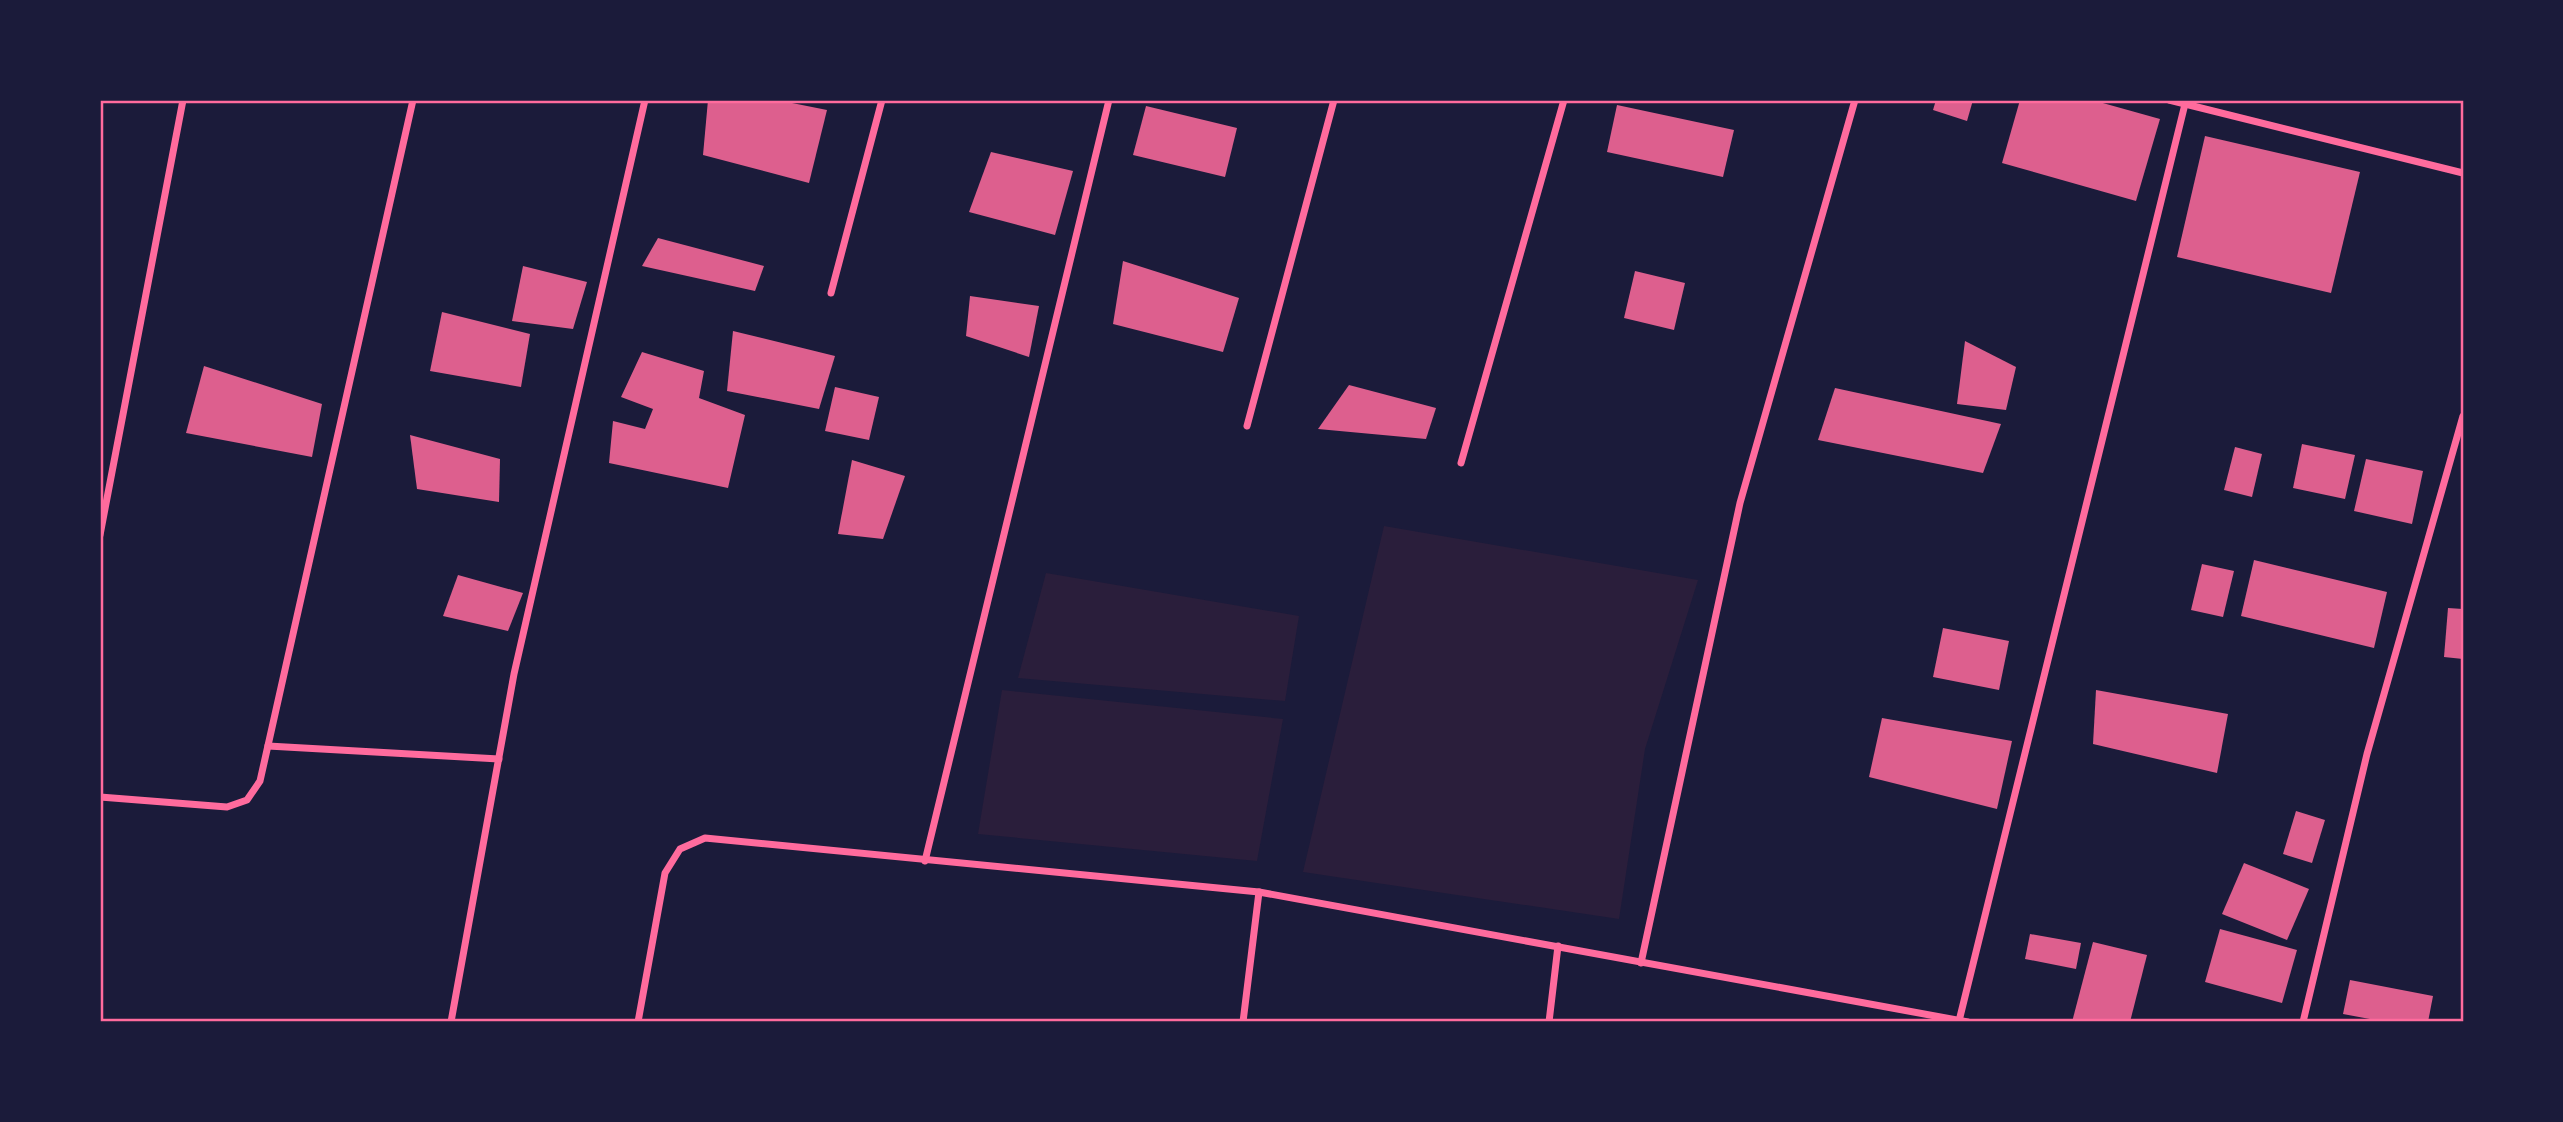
<svg xmlns="http://www.w3.org/2000/svg" width="2563" height="1122" viewBox="0 0 2563 1122" font-family="'Sofia Sans Condensed',sans-serif">
<style>
.green{fill:#2a1e3b}
.building{fill:#dd5f8e}
.lines{fill:none;stroke-linecap:round;stroke-linejoin:round}
.minor{stroke:#ff6b9d;stroke-width:7}
.neatline{fill:none;stroke:#ff6b9d;stroke-width:2.5}
</style>
<rect width="100%" height="100%" fill="#1b1b3a"/>
<g class="green">
<path d="M 1384,526 L 1698,580 L 1645,749 L 1619,919 L 1303,872 Z"/>
<path d="M 1046,573 L 1299,616 L 1285,701 L 1018,678 Z"/>
<path d="M 1002,690 L 1283,719 L 1257,861 L 978,834 Z"/>
</g>
<g class="building">
<path d="M 708,100 L 777,100 L 827,110 L 809,183 L 703,155 Z"/>
<path d="M 1936,100 L 1973,100 L 1967,121 L 1933,110 Z"/>
<path d="M 2020,100 L 2092,100 L 2160,119 L 2136,201 L 2002,163 Z"/>
<path d="M 1617,105 L 1734,130 L 1723,177 L 1607,152 Z"/>
<path d="M 1146,106 L 1237,128 L 1225,177 L 1133,155 Z"/>
<path d="M 2205,136 L 2360,172 L 2331,293 L 2177,257 Z"/>
<path d="M 991,152 L 1073,171 L 1055,235 L 969,212 Z"/>
<path d="M 658,238 L 764,266 L 755,291 L 642,266 Z"/>
<path d="M 1123,261 L 1239,298 L 1223,352 L 1113,324 Z"/>
<path d="M 523,266 L 587,282 L 573,329 L 512,321 Z"/>
<path d="M 1635,271 L 1685,283 L 1674,330 L 1624,318 Z"/>
<path d="M 970,296 L 1039,306 L 1029,357 L 966,336 Z"/>
<path d="M 442,312 L 530,334 L 521,387 L 430,371 Z"/>
<path d="M 733,331 L 835,356 L 819,409 L 727,391 Z"/>
<path d="M 1965,341 L 2016,367 L 2006,410 L 1957,404 Z"/>
<path d="M 642,352 L 704,371 L 699,398 L 745,415 L 728,488 L 609,463 L 613,421 L 645,429 L 653,409 L 621,397 Z"/>
<path d="M 204,366 L 322,404 L 312,457 L 186,433 Z"/>
<path d="M 1349,385 L 1436,408 L 1426,439 L 1318,429 Z"/>
<path d="M 835,387 L 879,397 L 869,440 L 825,431 Z"/>
<path d="M 1835,388 L 2001,424 L 1983,473 L 1818,440 Z"/>
<path d="M 410,435 L 500,459 L 499,502 L 417,489 Z"/>
<path d="M 2302,444 L 2355,455 L 2345,499 L 2293,488 Z"/>
<path d="M 2235,447 L 2262,454 L 2252,497 L 2224,490 Z"/>
<path d="M 2366,459 L 2423,471 L 2412,524 L 2354,511 Z"/>
<path d="M 852,460 L 905,476 L 883,539 L 838,534 Z"/>
<path d="M 2254,560 L 2387,592 L 2374,648 L 2241,616 Z"/>
<path d="M 2202,564 L 2234,571 L 2223,617 L 2191,610 Z"/>
<path d="M 458,575 L 523,593 L 508,631 L 443,616 Z"/>
<path d="M 2448,608 L 2463,609 L 2463,659 L 2444,657 Z"/>
<path d="M 1943,628 L 2009,641 L 1999,690 L 1933,677 Z"/>
<path d="M 2096,690 L 2228,714 L 2217,773 L 2093,744 Z"/>
<path d="M 1882,718 L 2012,741 L 1997,809 L 1869,777 Z"/>
<path d="M 2296,811 L 2325,820 L 2312,863 L 2283,854 Z"/>
<path d="M 2244,863 L 2309,889 L 2287,940 L 2222,914 Z"/>
<path d="M 2220,929 L 2297,950 L 2282,1003 L 2205,982 Z"/>
<path d="M 2030,934 L 2081,943 L 2076,969 L 2025,959 Z"/>
<path d="M 2093,942 L 2147,955 L 2130,1022 L 2072,1022 Z"/>
<path d="M 2350,980 L 2433,996 L 2428,1022 L 2386,1022 L 2343,1014 Z"/>
</g>
<g class="lines">
<g class="minor">
<path d="M 2169,100 L 2463,173"/>
<path d="M 831,293 L 882,100"/>
<path d="M 1247,426 L 1334,100"/>
<path d="M 1461,463 L 1564,100"/>
<path d="M 100,535 L 183,100"/>
<path d="M 268,746 L 499,759"/>
<path d="M 100,797 L 227,807 L 247,800 L 260,781 L 413,100"/>
<path d="M 925,861 L 1109,100"/>
<path d="M 1641,963 L 1740,503 L 1855,100"/>
<path d="M 1959,1021 L 2186,100"/>
<path d="M 451,1022 L 514,674 L 645,100"/>
<path d="M 638,1022 L 665,873 L 680,849 L 705,838 L 1259,892 L 1968,1022"/>
<path d="M 1243,1022 L 1259,892"/>
<path d="M 1549,1022 L 1558,946"/>
<path d="M 2303,1022 L 2367,754 L 2463,416"/>
</g>
</g>
<rect width="2563" height="1122" fill="none" stroke="#1b1b3a" stroke-width="203"/>
<rect x="102" y="102" width="2360" height="918" class="neatline"/>
</svg>
